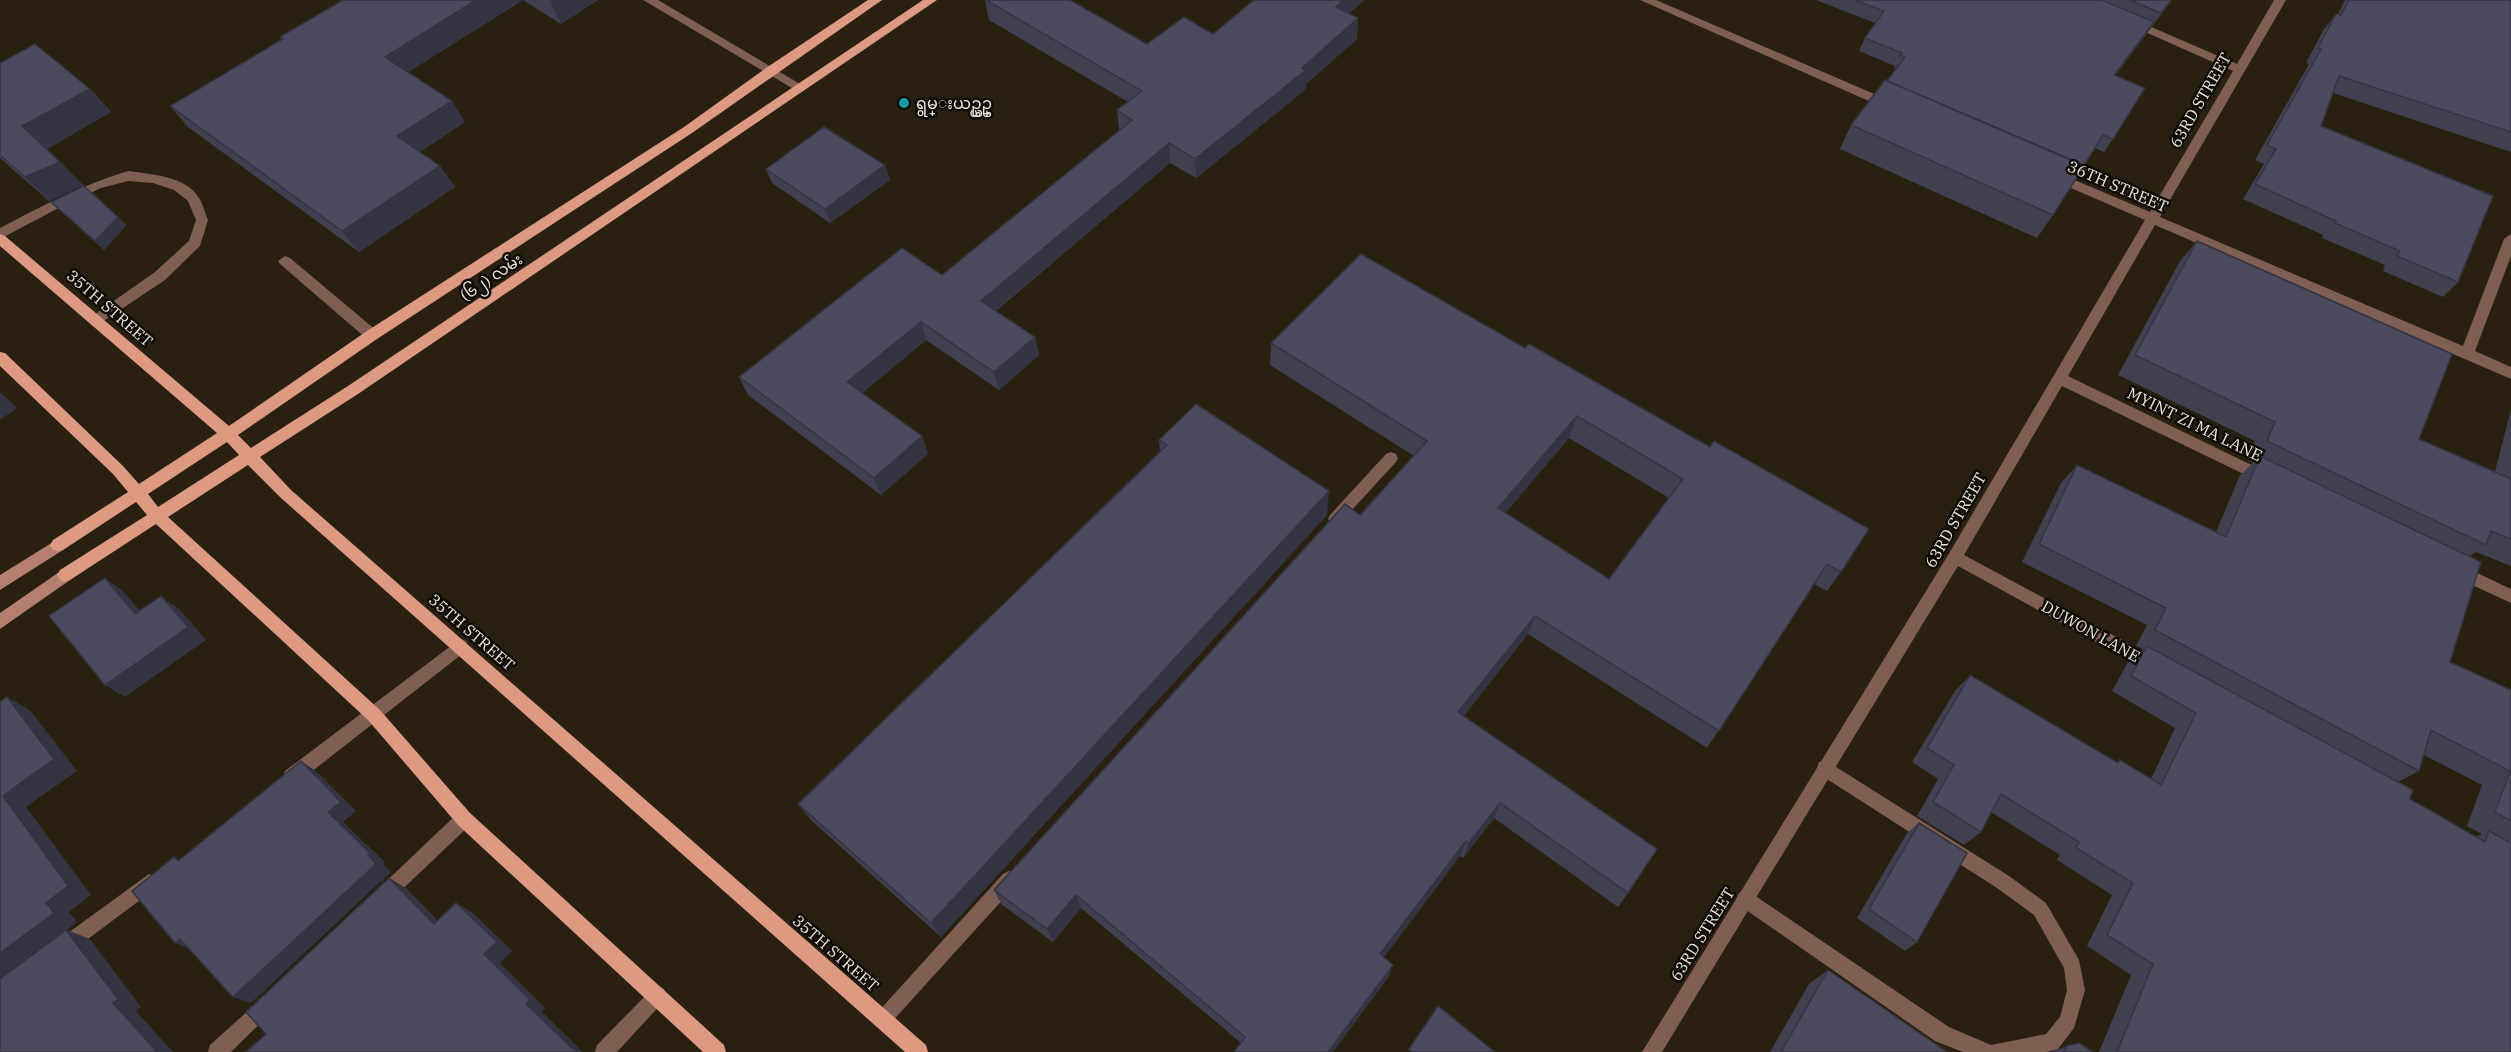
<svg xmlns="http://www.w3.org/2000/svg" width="2511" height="1052" viewBox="0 0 2511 1052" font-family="'IBM Plex Serif','Noto Sans Myanmar',serif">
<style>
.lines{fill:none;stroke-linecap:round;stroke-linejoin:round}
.service{fill:#7f5e53;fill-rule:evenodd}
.minor{fill:#7f5e53;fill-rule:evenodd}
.secondary{fill:#b47f6e;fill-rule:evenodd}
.primary{fill:#de9983;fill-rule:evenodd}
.wall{fill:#414051;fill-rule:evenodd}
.shaded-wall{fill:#353442}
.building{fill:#4c4a5e;stroke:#353442;stroke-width:1.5;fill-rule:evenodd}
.culture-dot{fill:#0f9aa8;stroke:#0f0b05;stroke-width:2}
.labels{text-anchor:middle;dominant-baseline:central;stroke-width:5;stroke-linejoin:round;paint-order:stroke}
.street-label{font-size:16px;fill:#ece6db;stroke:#0f0b05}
.poi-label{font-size:16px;fill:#ece6db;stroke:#0f0b05;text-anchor:start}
</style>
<rect width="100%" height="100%" fill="#29200f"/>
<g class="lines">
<g class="service">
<path d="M 128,171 C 149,174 187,176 199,198 C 203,204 205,213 208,220 L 200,246 L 165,280 L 96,326 L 91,325 L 89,321 L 91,317 L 155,272 L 189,241 L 196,220 L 188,201 L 174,190 L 153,183 L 128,181 L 101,188 L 68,203 L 0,239 L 0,228 C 42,206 82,185 128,171 Z"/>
<path d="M 285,256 L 290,258 L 377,331 L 379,335 L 377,339 L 367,339 L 280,264 L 278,261 Z"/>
<path d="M 1391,452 L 1396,454 L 1398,458 L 1396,462 L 1340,523 L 1335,525 L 1330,523 L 1328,519 L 1330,515 L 1386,454 Z"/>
<path d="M 1825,760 L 2009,876 L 2046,903 L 2079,960 L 2085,990 L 2074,1028 L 2058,1049 L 2047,1052 L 1963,1052 L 1935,1041 L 1739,905 L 1736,899 L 1739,893 L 1745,890 L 1751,893 L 1949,1027 L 1991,1045 L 2046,1034 L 2060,1017 L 2067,990 L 2064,968 L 2034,915 L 1997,888 L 1819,774 L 1817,768 L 1819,762 Z"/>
<path d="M 1009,871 L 1015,874 L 1018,880 L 1015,886 L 888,1026 L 882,1029 L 876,1026 L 873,1020 L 876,1014 L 1003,874 Z"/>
</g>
<g class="minor">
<path d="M 643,0 L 658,0 L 807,88 L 801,92 L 797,91 Z"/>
<path d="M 1640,0 L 1656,0 L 1895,103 L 1897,106 L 1895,109 L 1887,109 Z"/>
<path d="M 2274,0 L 2286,0 L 2160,217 L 2463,346 L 2504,239 L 2511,234 L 2511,256 L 2475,351 L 2511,367 L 2511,379 L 2155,225 L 2068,376 L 2268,473 L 2270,477 L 2268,481 L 2258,481 L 2062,386 L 1964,555 L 2159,660 L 2161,665 L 2159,670 L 2153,672 L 2147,670 L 1958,566 L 1662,1052 L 1642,1052 L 1950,552 L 2145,220 L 2050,179 L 2048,176 L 2050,173 L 2058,173 L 2150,212 L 2233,71 L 2125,23 L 2131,19 L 2135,20 L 2237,64 Z"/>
<path d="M 2458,564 L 2511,589 L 2511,603 L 2453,576 L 2450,571 L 2453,566 Z"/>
<path d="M 460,639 L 466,641 L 468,646 L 466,651 L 297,783 L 291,785 L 285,783 L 283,777 L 285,771 Z"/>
<path d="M 464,811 L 470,813 L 472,819 L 470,825 L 389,902 L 383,905 L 377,902 L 374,896 L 377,890 L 458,813 Z"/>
<path d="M 149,874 L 155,877 L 158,883 L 155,889 L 69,953 L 63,956 L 57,953 L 54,947 L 57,941 Z"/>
<path d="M 658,986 L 664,989 L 667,995 L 664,1001 L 617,1052 L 595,1052 L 597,1045 L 652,989 Z"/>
<path d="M 265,998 L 271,1001 L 274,1007 L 271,1013 L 231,1052 L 208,1052 L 210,1045 L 259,1001 Z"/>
</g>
<g class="secondary">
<path d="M 58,539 L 63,540 L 66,545 L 63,550 L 0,590 L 0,575 Z"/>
<path d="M 65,568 L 70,570 L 73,575 L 70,580 L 0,629 L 0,613 Z"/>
</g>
<path class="primary" d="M 868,0 L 882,0 L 692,133 L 377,339 L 238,435 L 251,448 L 348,386 L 923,0 L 937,0 L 358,394 L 260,457 L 291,490 L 926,1045 L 928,1052 L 905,1052 L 281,498 L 248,465 L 168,517 L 380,710 L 470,813 L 724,1045 L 726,1052 L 703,1052 L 458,825 L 368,720 L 156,524 L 70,580 L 65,582 L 60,580 L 57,575 L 60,570 L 147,515 L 136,502 L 63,550 L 58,551 L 53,550 L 50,545 L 53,540 L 128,492 L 113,474 L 0,366 L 0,352 L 5,353 L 123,466 L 139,484 L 217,433 L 0,246 L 0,234 L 5,236 L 229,426 L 367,331 L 684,127 L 766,68 ZM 227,442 L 239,455 L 158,507 L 148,494 Z"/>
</g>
<g class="wall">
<path d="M 343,0 L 598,0 L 561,24 L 523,0 L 408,72 L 465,122 L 420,152 L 440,166 L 455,187 L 359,252 L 188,127 L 170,106 L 281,40 L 280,37 Z"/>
<path d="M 985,0 L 1147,44 L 1349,14 L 1358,18 L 1357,39 L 1306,84 L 1305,90 L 1196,178 L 1170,163 L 996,311 L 1035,337 L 1039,355 L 999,390 L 926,340 L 862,393 L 922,436 L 928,454 L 881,495 L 748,395 L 739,377 L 942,275 L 1119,130 L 1117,110 L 1128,102 L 989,20 Z"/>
<path d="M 1816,0 L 2172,0 L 2115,76 L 2113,139 L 2104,152 L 2095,148 L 2053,215 L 2037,238 L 1840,149 L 1851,125 L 1897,69 L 1894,68 L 1895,66 L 1859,51 L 1865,38 L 1875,23 Z"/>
<path d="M 2345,0 L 2511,0 L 2511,152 L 2333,93 L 2321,126 L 2458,282 L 2443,297 L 2383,271 L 2385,265 L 2322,238 L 2323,235 L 2243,199 L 2264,164 L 2255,160 L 2309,64 L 2306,63 L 2324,29 L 2336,14 L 2338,14 Z"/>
<path d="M 0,63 L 90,89 L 111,112 L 47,149 L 83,185 L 49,201 L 0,158 Z"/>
<path d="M 885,165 L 890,180 L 830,223 L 772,183 L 766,169 Z"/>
<path d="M 51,202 L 118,217 L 126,225 L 104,250 Z"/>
<path d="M 2197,241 L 2419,439 L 2495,471 L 2511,410 L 2511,566 L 2476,552 L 2470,556 L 2450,662 L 2511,690 L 2511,1052 L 2099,1052 L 2131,975 L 2087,946 L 2112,895 L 2057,860 L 2060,855 L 1991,812 L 1981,832 L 1964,845 L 1917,816 L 1938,779 L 1912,762 L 1955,691 L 1970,675 L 2117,762 L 2120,760 L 2151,779 L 2175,728 L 2112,691 L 2128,662 L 2143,649 L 2136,646 L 2147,625 L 2022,562 L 2061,483 L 2077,465 L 2216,532 L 2240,475 L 2253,463 L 2247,459 L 2255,441 L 2118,375 L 2180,261 ZM 2424,755 L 2482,785 L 2467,826 L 2482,834 L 2476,837 L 2410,799 L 2398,782 L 2419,771 Z"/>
<path d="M 1361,254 L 1841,572 L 1827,591 L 1814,584 L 1707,748 L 1528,634 L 1464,716 L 1628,893 L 1618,907 L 1494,818 L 1463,858 L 1460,856 L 1384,957 L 1389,976 L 1333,1052 L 1234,1052 L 1241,1043 L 1081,908 L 1053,942 L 1001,904 L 994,890 L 1360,515 L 1414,456 L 1270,365 L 1271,343 ZM 1569,438 L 1669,498 L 1609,579 L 1505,513 Z"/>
<path d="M 1159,440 L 1327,515 L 941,937 L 812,821 L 798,804 L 1160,452 Z"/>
<path d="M 1919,823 L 1917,942 L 1905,951 L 1857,918 L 1907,833 Z"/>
<path d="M 1828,970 L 1947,1052 L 1770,1052 L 1809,984 Z"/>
<path d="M 2067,1046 L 2093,1052 L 2051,1052 Z"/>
</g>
<g class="shaded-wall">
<path d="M 476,0 L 523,0 L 399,78 L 385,57 Z"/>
<path d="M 552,0 L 598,0 L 561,24 L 550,2 Z"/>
<path d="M 1343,0 L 1365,0 L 1334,27 L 1336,7 Z"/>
<path d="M 2171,0 L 2172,0 L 2152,26 L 2161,13 Z"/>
<path d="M 1358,18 L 1357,39 L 1306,84 L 1305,90 L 1196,178 L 1195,159 L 1302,68 Z"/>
<path d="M 2154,22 L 2145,36 L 2106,88 L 2114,75 Z"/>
<path d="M 90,89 L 111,112 L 45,150 L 22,126 Z"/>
<path d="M 452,101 L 465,122 L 412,157 L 397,136 Z"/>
<path d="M 1169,143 L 1170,163 L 985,319 L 981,301 Z"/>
<path d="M 60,162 L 83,185 L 49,201 L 25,177 Z"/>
<path d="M 885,165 L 890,180 L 830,223 L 825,209 Z"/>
<path d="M 440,166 L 455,187 L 359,252 L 342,231 Z"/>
<path d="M 118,217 L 126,225 L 104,250 L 95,241 Z"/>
<path d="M 921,322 L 926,340 L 854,400 L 847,382 Z"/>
<path d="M 1035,337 L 1039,355 L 999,390 L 994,372 Z"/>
<path d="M 0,392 L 17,408 L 0,420 Z"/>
<path d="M 1577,416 L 1569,438 L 1492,529 L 1498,508 Z"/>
<path d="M 922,436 L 928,454 L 881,495 L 874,478 Z"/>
<path d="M 1329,491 L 1327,515 L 941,937 L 931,923 Z"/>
<path d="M 105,578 L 124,592 L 154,627 L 135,614 Z"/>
<path d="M 161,596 L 179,609 L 206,640 L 125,697 L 105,685 Z"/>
<path d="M 1535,616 L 1528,634 L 1453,730 L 1458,712 Z"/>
<path d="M 7,697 L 30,710 L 77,771 L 26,807 L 91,895 L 69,912 L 77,922 L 67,930 L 90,939 L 141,1007 L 136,1011 L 173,1052 L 157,1052 L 0,980 L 0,953 L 46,903 L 3,796 Z"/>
<path d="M 301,761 L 316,771 L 356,811 L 343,822 L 385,862 L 383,864 L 391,872 L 251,1003 L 233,997 L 328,812 Z"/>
<path d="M 1500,803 L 1494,818 L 1463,858 L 1469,843 Z"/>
<path d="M 1466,841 L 1460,856 L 1377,966 L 1380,954 Z"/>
<path d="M 389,878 L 406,888 L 451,934 L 434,924 Z"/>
<path d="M 1076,895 L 1081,908 L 1053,942 L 1047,929 Z"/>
<path d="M 456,903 L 473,913 L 512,951 L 500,963 L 545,1008 L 542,1012 L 583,1052 L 576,1052 L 526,1004 L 484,954 Z"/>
<path d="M 180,939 L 194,951 L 175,943 Z"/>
<path d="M 1393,965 L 1389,976 L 1333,1052 L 1328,1052 Z"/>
</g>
<g class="building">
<path d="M 343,0 L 476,0 L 385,57 L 452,101 L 397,136 L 440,166 L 342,231 L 170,106 L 283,39 L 280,37 Z"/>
<path d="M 986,0 L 1070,0 L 1147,44 L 1184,17 L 1213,34 L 1254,0 L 1343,0 L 1336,7 L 1358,18 L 1302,68 L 1306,70 L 1195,159 L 1169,143 L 981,301 L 1035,337 L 994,372 L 921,322 L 847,382 L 922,436 L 874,478 L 739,377 L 902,248 L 942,275 L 1132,120 L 1117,110 L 1142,91 Z"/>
<path d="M 1855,0 L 2102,0 L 2154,22 L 2114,75 L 2145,88 L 2113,139 L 2103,135 L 2084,165 L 1887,81 L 1905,57 L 1900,55 L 1902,53 L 1865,38 L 1884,11 Z"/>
<path d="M 2130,0 L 2171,0 L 2161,13 Z"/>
<path d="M 2349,0 L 2511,0 L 2511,132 L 2339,76 L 2321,126 L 2493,196 L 2458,282 L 2397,256 L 2400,251 L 2335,223 L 2336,221 L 2255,184 L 2276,149 L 2267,145 L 2321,49 L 2318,48 L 2336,14 L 2341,15 Z"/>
<path d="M 35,44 L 90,89 L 22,126 L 60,162 L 25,177 L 0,155 L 0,63 Z"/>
<path d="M 1885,80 L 2084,166 L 2053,215 L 1851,125 Z"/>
<path d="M 824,127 L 885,165 L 825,209 L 766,169 Z"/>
<path d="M 84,186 L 118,217 L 95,241 L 51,202 Z"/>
<path d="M 2197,241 L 2452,354 L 2419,439 L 2511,479 L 2511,539 L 2491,531 L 2486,545 L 2267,441 L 2275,422 L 2135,355 Z"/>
<path d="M 1361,254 L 1525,348 L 1529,344 L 1710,447 L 1714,441 L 1869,529 L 1841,572 L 1827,564 L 1719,731 L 1535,616 L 1458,712 L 1657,849 L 1628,893 L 1500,803 L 1469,843 L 1466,841 L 1380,954 L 1393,965 L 1328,1052 L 1234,1052 L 1245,1037 L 1076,895 L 1047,929 L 994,890 L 1345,504 L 1360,515 L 1427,441 L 1271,343 ZM 1577,416 L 1683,479 L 1609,579 L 1498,508 Z"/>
<path d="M 1196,404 L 1329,491 L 931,923 L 798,804 L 1167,445 L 1159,440 Z"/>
<path d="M 2260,456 L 2481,562 L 2450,662 L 2511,690 L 2511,821 L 2495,812 L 2510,771 L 2431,730 L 2419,771 L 2155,630 L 2166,608 L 2039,544 L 2077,465 L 2226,537 Z"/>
<path d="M 105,578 L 135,614 L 161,596 L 188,627 L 105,685 L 49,616 Z"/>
<path d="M 2147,646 L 2413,790 L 2410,799 L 2485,842 L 2489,831 L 2511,843 L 2511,1052 L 2117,1052 L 2153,964 L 2107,935 L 2133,883 L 2076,848 L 2079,842 L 2001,794 L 1981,832 L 1933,802 L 1954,765 L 1927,748 L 1970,675 L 2118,763 L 2120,760 L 2161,785 L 2196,713 L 2131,676 Z"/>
<path d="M 7,697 L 54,759 L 3,796 L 68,886 L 46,903 L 54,913 L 0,953 L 0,702 Z"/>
<path d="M 301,761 L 341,802 L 328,812 L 370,853 L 368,855 L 376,864 L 233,997 L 180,939 L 175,943 L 132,891 L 174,857 L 178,861 Z"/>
<path d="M 1919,823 L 1967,853 L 1917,942 L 1869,909 Z"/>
<path d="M 389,878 L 434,924 L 456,903 L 497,942 L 484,954 L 530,1000 L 526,1004 L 576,1052 L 246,1052 L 266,1034 L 246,1012 Z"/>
<path d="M 66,930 L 118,999 L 113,1003 L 157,1052 L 0,1052 L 0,979 Z"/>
<path d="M 1828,970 L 1947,1052 L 1781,1052 Z"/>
<path d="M 1438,1006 L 1495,1052 L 1412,1052 L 1409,1049 Z"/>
<path d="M 2079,1043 L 2093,1052 L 2064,1052 L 2067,1046 Z"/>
</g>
<circle class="culture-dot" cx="904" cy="103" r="6"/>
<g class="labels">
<g class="street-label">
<text transform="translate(2200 100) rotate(-60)">63RD STREET</text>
<text transform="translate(2118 186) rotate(23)">36TH STREET</text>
<text transform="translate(491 277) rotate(-34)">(၆၂) လမ်း</text>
<text transform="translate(110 308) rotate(41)">35TH STREET</text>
<text transform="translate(2195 424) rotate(26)">MYINT ZI MA LANE</text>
<text transform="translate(1955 520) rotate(-60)">63RD STREET</text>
<text transform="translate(2091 631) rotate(29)">DUWON LANE</text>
<text transform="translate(472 632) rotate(41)">35TH STREET</text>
<text transform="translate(1702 934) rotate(-58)">63RD STREET</text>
<text transform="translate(836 953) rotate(41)">35TH STREET</text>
</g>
<g class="poi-label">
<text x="916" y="103">ရွမ္းယဥ္ယဥ္</text>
</g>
</g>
</svg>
